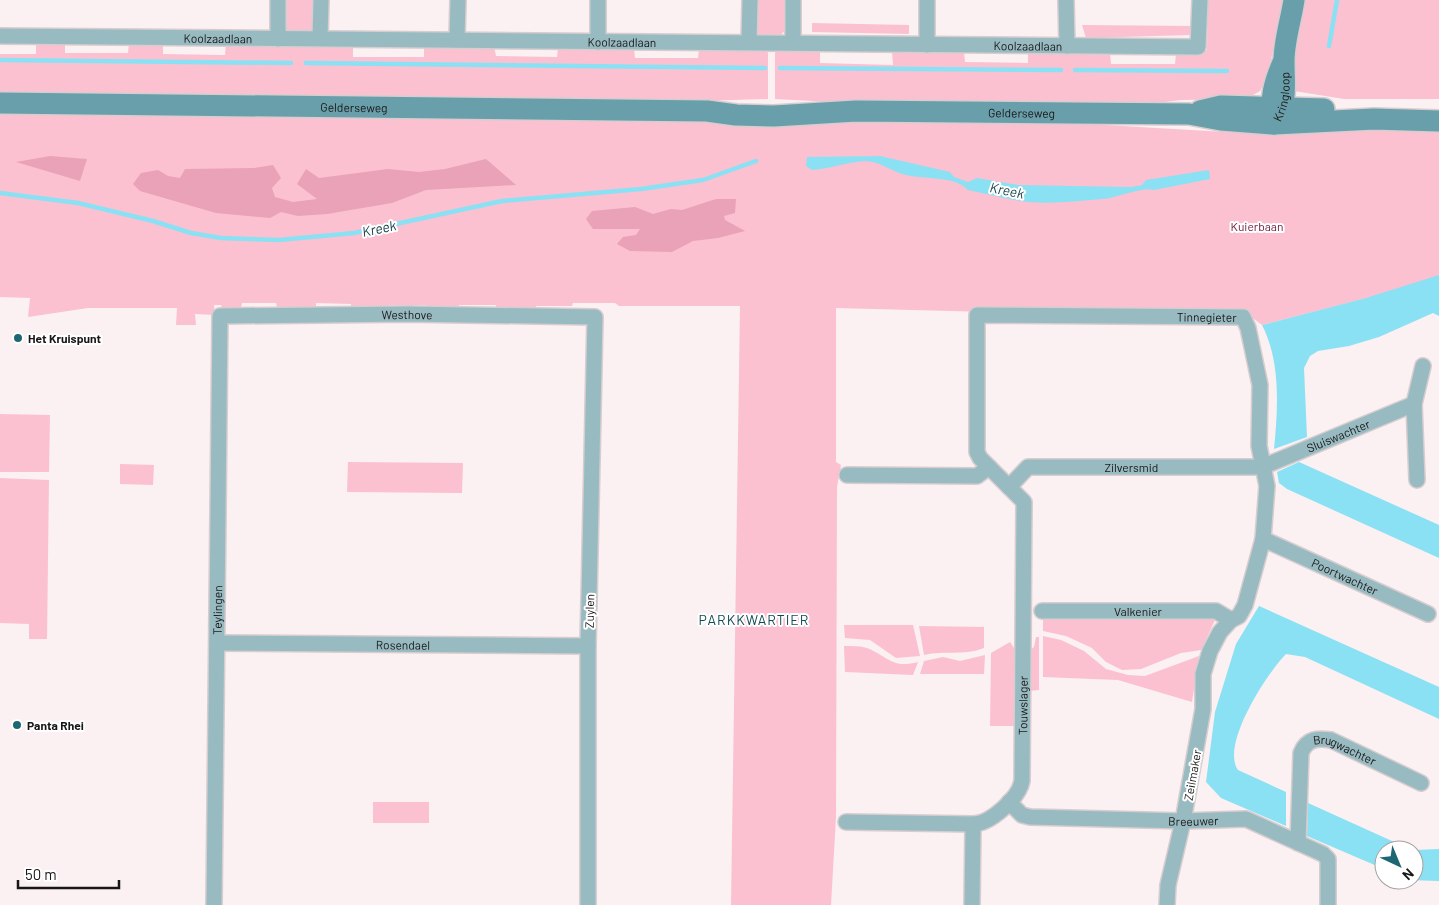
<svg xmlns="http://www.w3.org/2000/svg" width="1439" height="905" viewBox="0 0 1439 905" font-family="Barlow,sans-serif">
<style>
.green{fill:#fbc1d1}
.forest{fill:#e9a2b7}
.water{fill:#8ae1f3}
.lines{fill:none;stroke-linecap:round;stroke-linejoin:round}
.stream{stroke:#8ae1f3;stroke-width:4.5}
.street-casing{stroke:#d7cdcf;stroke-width:18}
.secondary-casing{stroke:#d7cdcf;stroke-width:24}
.street{stroke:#98bbc2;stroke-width:15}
.secondary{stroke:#689faa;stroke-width:21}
.poi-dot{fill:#1d6673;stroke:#fff;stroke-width:2}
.labels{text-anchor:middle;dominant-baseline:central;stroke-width:4;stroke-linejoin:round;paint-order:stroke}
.street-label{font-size:12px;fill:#191617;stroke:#fff}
.park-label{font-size:12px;fill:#6a1839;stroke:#fff}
.poi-label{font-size:12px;font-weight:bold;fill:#191617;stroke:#fff;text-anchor:start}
.water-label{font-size:14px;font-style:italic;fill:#1a434b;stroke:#fff}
.neighbourhood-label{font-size:14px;letter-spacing:1px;fill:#104b55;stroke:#fff}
</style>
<rect width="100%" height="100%" fill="#fbf0f2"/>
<g class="green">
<path d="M 285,0 L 315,0 L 315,22 L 312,31 C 303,35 293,35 286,29 Z"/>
<path d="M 755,0 L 785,0 L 785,31 L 775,39 L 757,36 L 755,31 Z"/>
<path d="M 1208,0 L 1285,0 L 1266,81 L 1260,91 L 1246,99 L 1181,100 L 1139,105 L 850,103 L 775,99 L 775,53 L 777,50 L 820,51 L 820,63 L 893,65 L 892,51 L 964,52 L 965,62 L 1028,63 L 1028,53 L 1110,53 L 1111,64 L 1175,64 L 1176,54 L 1201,54 L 1207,50 Z"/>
<path d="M 1301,0 L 1439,0 L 1439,99 L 1344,99 L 1294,91 L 1292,79 Z"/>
<path d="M 812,23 L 909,25 L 909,34 L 812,32 Z"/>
<path d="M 1082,25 L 1192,26 L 1192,35 L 1086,38 Z"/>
<path d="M 36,43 L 65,43 L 65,53 L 128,53 L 129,43 L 163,43 L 163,54 L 225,55 L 226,43 L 353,46 L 353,57 L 424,57 L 424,46 L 494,46 L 496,56 L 557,57 L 558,48 L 634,49 L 635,58 L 698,58 L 699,49 L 765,49 L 768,53 L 768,99 L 702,101 L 0,95 L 0,54 L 36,54 Z"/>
<path d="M 0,110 L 1070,123 L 1243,133 L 1290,133 L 1439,122 L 1439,283 L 1367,298 L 1262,325 L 1254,319 L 836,308 L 836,462 L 841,465 L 837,487 L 836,817 L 831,905 L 731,905 L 740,306 L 619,306 L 615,303 L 573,303 L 572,306 L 536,306 L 536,311 L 497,312 L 496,305 L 459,305 L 459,311 L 427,310 L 427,305 L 390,305 L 390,310 L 351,309 L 351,304 L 316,303 L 316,309 L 277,308 L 276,303 L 242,303 L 241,308 L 222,308 L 221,305 L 214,305 L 215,315 L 195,314 L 196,325 L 176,325 L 177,308 L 88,308 L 28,317 L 30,298 L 0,297 Z"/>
<path d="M 0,414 L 50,415 L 49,472 L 0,472 Z"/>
<path d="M 348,462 L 463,463 L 462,493 L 347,492 Z"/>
<path d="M 120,464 L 154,465 L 153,485 L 120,484 Z"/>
<path d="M 0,478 L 49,480 L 47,639 L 29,639 L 29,624 L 0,623 Z"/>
<path d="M 1043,615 L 1214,618 L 1215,620 L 1201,650 L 1181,653 L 1141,669 L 1122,670 L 1106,662 L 1092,648 L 1066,636 L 1043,631 Z"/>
<path d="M 844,625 L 913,625 L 920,656 L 896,658 L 870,640 L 845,638 Z"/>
<path d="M 919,626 L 984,627 L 984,648 C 964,656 945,650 924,655 Z"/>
<path d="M 1043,636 L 1061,640 L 1084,651 L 1106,669 L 1128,675 L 1145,676 L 1199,656 L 1192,702 L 1118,680 L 1043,677 Z"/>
<path d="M 1036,637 L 1039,637 L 1039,690 L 1029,691 L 1029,651 L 1034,647 Z"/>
<path d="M 1010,642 L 1016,651 L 1015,726 L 990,726 L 991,653 Z"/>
<path d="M 844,646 C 851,646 860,646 867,648 C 889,657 892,669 918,662 L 913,675 L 845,672 Z"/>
<path d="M 985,655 L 984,674 L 920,674 L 924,661 L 943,657 L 960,661 Z"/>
<rect x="373" y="802" width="56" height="21"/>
</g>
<g class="forest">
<path d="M 50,156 L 87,159 L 80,181 L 16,162 Z"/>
<path d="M 486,159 L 516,185 L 426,190 L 392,203 L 327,214 L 298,216 L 281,212 L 270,218 L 216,213 L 140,191 L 133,184 L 141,173 L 158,170 L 168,176 L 180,178 L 185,169 L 254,168 L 273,165 L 281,178 L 272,188 L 275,197 L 293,202 L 317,199 L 297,184 L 306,169 L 319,178 L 388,169 L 419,172 L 445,169 Z"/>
<path d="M 716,199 L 736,199 L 735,213 L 724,216 L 725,220 L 745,231 L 718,238 L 693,241 L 672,252 L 630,251 L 617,244 L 623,237 L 636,235 L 640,229 L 593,229 L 586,219 L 592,211 L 635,207 L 653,214 L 671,209 L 682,210 Z"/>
</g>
<g class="water">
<path d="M 880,156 L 950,172 L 954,177 L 968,182 L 977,178 L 1018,185 L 1131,187 L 1142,185 L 1146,180 L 1209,170 L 1210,179 L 1154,190 C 1142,186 1118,198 1102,199 C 1078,201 1052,204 1029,202 C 1008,200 988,194 968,190 C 955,175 921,180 902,174 C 890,170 878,161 865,161 C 847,162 830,169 812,170 L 806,166 L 807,157 Z"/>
<path d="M 1439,275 L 1439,316 L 1433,313 L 1379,337 L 1349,346 L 1318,351 L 1310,356 L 1304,368 L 1307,437 L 1274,449 C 1278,409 1281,362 1262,325 L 1366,298 Z"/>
<path d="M 1299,462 L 1439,525 L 1439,558 L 1287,489 L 1279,483 L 1277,472 Z"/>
<path d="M 1259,606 L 1439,687 L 1439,719 L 1305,657 L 1286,654 C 1268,672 1220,745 1238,770 L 1286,792 L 1286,826 L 1221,798 L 1206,782 L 1215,712 L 1236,644 Z"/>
<path d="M 1308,803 L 1403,846 L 1415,850 L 1439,849 L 1439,881 L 1409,880 L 1414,880 L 1414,850 L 1384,850 L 1384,869 L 1307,836 Z"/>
</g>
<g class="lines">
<g class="stream">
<path d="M 1329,46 L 1337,0"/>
<path d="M 0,60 L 291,63"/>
<path d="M 306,63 L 765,68"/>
<path d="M 780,68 L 1061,70"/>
<path d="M 1075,70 L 1227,71"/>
<path d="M 0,193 L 78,203 L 153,221 L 191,233 L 221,238 L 279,240 L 354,233 L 502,201 L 641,189 L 703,180 L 756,161"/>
</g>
<defs>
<g id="street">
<path d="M 1066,0 L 1067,46"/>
<path id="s1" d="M 0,36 L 1198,47 L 1200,0"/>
<path d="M 320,38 L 321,0"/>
<path d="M 278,39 L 278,0"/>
<path d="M 457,40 L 458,0"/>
<path d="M 598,42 L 598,0"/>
<path d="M 749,42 L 750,0"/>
<path d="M 793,43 L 793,0"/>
<path d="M 927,45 L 927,0"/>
<path d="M 1414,404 L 1423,366"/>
<path d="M 847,475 L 977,476 L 989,467"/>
<path id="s2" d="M 1009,487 L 1028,467 L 1262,467 L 1414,404 L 1417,480"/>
<path id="s3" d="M 1263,539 L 1428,614"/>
<path id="s4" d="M 1042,611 L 1216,611 L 1231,620"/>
<path id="s5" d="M 218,643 L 588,646"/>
<path id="s6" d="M 1009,802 L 1022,815 L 1030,817 L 1183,821 L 1246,819 L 1323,854 L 1328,859 L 1328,905"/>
<path d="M 846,822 L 973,824"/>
<path id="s7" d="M 1298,843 L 1301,753 C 1307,738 1318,738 1331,740 L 1421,783"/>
<path id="s8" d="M 214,905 L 220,316 L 408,314 L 595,317 L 588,646 L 588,905"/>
<path id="s9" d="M 972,905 L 973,824 C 990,824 1019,798 1022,781 L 1024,502 L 980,458 L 977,452 L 977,315 L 1243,317 L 1248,328 L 1260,385 L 1259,446 L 1267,486 L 1263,539 L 1245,605 L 1239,616 L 1231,620 L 1220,632 L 1210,651 L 1203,674 L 1203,709 L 1183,821 L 1168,885 L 1167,905"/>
</g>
<g id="secondary">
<path id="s10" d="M 1284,60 C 1274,82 1269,100 1274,124 C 1288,98 1284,88 1284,61 C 1284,41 1291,20 1294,0"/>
<path id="s11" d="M 0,103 L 707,111 L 736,115 L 774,116 L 856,111 L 1189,114 L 1221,120 L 1274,124 L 1374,119 L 1439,121"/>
<path d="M 1200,111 L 1221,106 L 1324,109"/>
</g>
</defs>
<use href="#street" class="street-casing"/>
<use href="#secondary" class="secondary-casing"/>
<use href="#street" class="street"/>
<use href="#secondary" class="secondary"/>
</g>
<g class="poi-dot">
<circle cx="18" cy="338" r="5"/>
<circle cx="17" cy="725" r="5"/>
</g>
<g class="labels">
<g class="street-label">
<text stroke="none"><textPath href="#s1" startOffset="218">Koolzaadlaan</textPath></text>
<text stroke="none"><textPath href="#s1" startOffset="622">Koolzaadlaan</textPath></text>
<text stroke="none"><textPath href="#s1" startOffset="1028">Koolzaadlaan</textPath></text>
<text stroke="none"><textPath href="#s10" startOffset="95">Kringloop</textPath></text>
<text stroke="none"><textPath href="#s11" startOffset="354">Gelderseweg</textPath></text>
<text stroke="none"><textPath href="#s11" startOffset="1022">Gelderseweg</textPath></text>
<text stroke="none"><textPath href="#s8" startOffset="776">Westhove</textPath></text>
<text stroke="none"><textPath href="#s9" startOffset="864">Tinnegieter</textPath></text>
<text stroke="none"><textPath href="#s2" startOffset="344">Sluiswachter</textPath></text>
<text stroke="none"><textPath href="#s2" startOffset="131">Zilversmid</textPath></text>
<text stroke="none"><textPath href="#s3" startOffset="90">Poortwachter</textPath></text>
<text stroke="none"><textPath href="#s8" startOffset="295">Teylingen</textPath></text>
<text transform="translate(589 611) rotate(-89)">Zuylen</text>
<text stroke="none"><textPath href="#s4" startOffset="96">Valkenier</textPath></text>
<text stroke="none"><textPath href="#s5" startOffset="185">Rosendael</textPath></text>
<text stroke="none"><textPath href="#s9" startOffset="225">Touwslager</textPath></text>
<text stroke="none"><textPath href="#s7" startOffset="142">Brugwachter</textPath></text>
<text transform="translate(1192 775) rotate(-80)">Zeilmaker</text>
<text stroke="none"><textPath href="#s6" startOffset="190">Breeuwer</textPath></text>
</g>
<g class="park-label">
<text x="1257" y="226">Kuierbaan</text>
</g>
<g class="poi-label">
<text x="28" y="338">Het Kruispunt</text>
<text x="27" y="725">Panta Rhei</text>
</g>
<g class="water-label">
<text transform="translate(1007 190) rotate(11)">Kreek</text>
<text transform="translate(379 228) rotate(-12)">Kreek</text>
</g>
<g class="neighbourhood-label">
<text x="754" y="619">PARKKWARTIER</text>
</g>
</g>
<g transform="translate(1399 865) rotate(136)"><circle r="24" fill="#ffffff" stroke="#a3a2a2"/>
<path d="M0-4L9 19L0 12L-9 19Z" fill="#1d6673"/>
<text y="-8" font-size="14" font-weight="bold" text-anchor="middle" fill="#191617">N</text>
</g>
<path d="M18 880v8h101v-8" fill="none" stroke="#191617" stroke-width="2.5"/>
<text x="25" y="880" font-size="15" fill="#191617" stroke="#ffffff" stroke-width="4" paint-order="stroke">50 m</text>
</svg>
